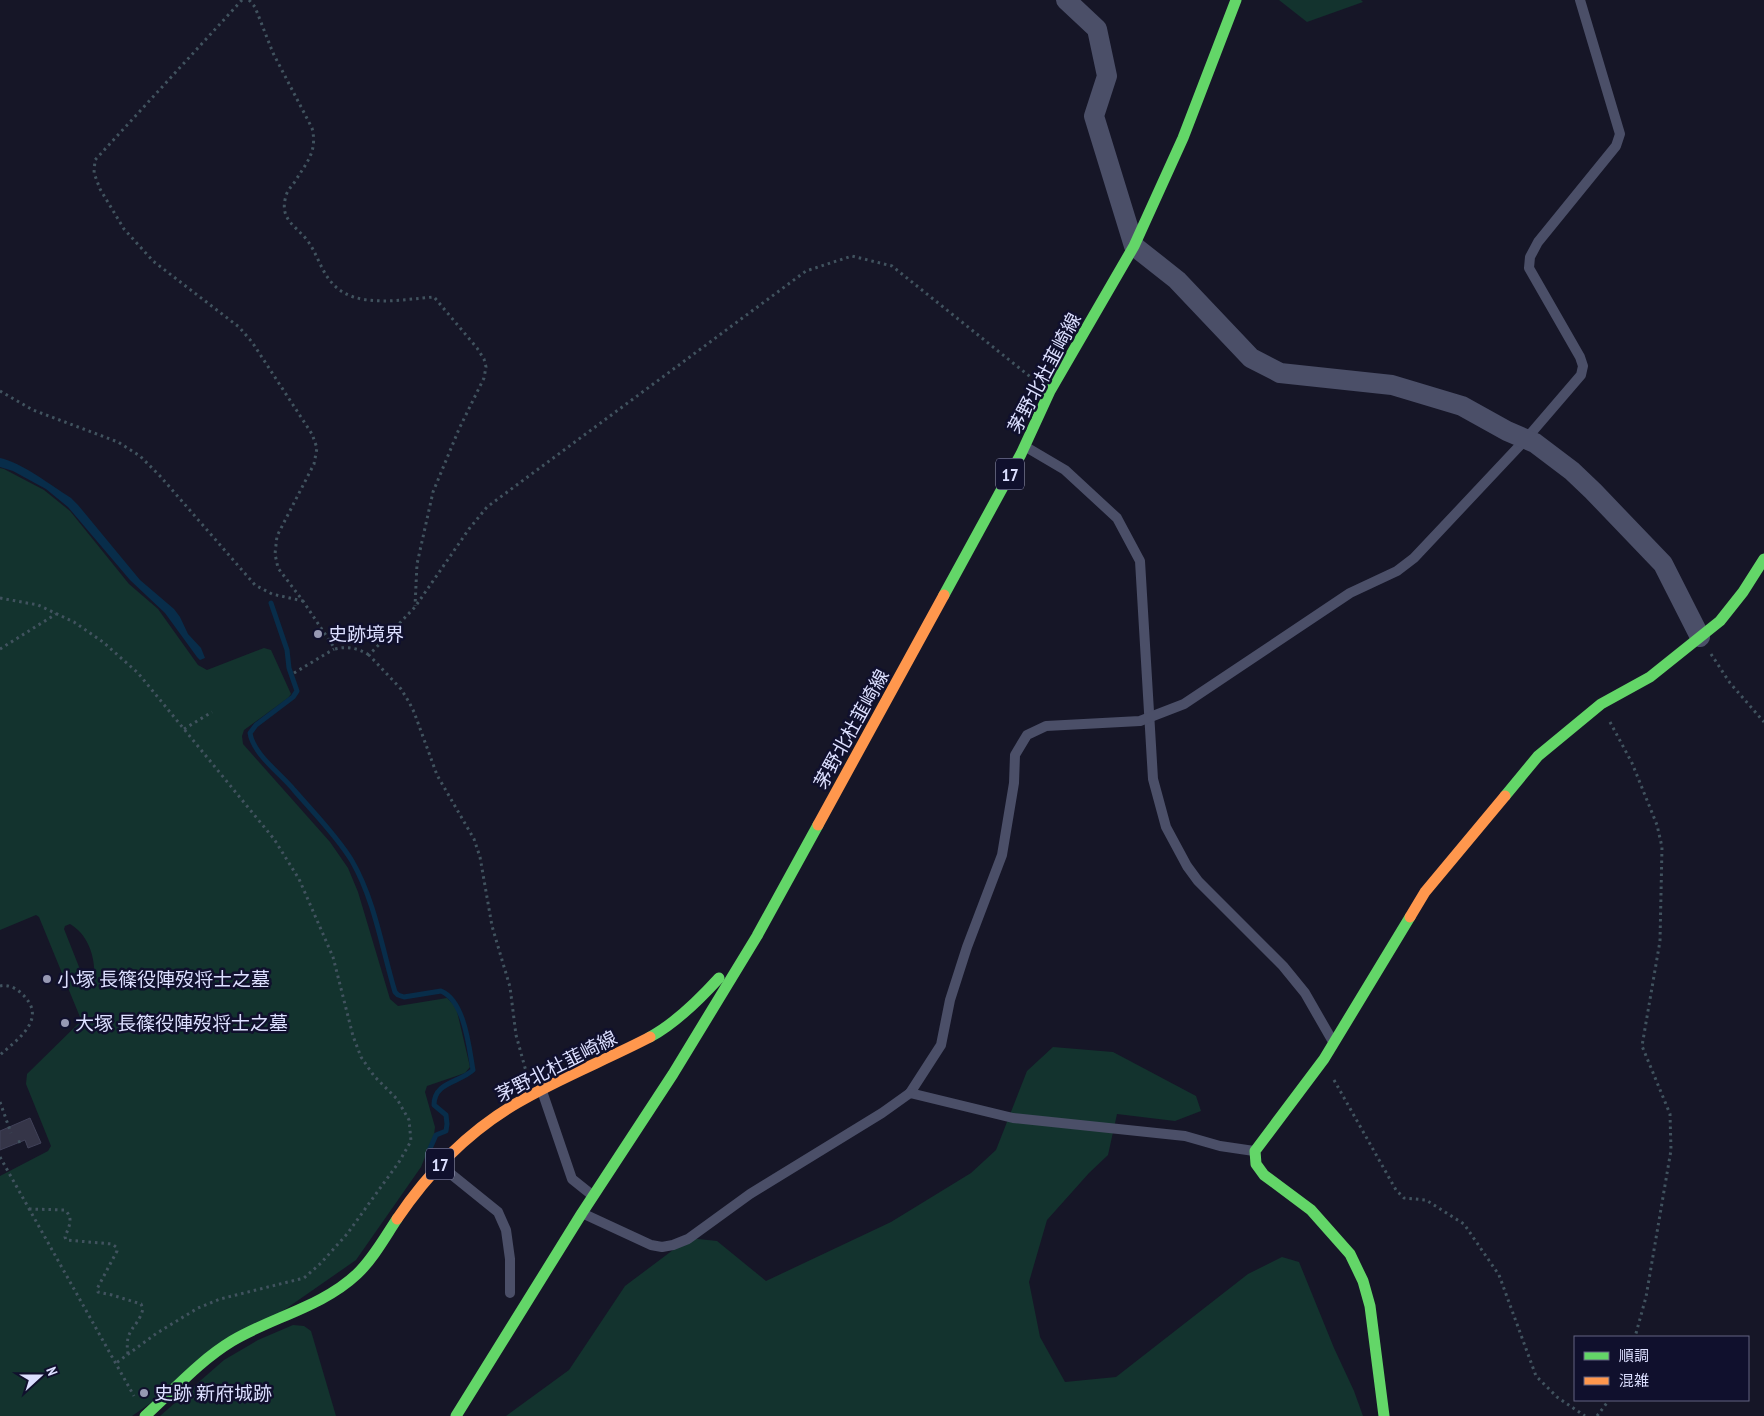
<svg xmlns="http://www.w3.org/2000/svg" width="1764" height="1416" viewBox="0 0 1764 1416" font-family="'PT Sans Narrow','Noto Sans JP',sans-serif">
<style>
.green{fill:#13332e;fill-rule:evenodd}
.water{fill:#082d4a}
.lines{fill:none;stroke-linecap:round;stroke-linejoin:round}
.stream{stroke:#082d4a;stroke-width:5}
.building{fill:#353548;stroke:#414259}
.path{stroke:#41535f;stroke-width:3;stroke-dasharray:2.5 4;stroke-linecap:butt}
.lane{stroke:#4b4f68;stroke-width:10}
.street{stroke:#4b4f68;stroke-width:20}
.fast{stroke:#63d668;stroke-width:11}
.slow{stroke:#ff974d;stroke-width:11}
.poi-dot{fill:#9799b3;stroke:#10102d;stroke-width:2}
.labels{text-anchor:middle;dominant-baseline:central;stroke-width:5;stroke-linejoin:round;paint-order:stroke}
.shield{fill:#10102d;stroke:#9fa1c0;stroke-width:1}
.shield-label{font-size:18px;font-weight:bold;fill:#dcdfff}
.street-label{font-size:19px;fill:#dcdfff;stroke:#10102d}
.poi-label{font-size:19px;fill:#dcdfff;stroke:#10102d;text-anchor:start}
</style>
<rect width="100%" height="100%" fill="#161627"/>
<g class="green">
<path d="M 1279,0 L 1361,0 L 1363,2 L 1307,22 Z"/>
<path d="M 0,468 L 4,469 L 44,490 L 70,511 L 129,584 L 158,609 L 198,665 L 207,670 L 264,648 L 271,650 L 291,694 L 288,698 L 244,730 L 242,736 L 243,744 L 330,842 L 348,868 L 358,892 L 390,999 L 398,1006 L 447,998 L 456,1007 L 470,1067 L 465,1073 L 427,1086 L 425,1092 L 435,1127 L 434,1135 L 421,1167 L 356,1260 L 132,1416 L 0,1416 L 0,1176 L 48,1151 L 51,1146 L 26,1084 L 27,1074 L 80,1022 L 80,1017 L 39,917 L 36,915 L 0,930 ZM 70,924 C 89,935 96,959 94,979 L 90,982 L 85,982 L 64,929 L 65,926 Z"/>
<path d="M 1053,1047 L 1113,1052 L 1196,1096 L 1201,1111 L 1175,1121 L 1117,1114 L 1108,1155 L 1089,1173 L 1047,1220 L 1029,1282 L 1040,1337 L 1065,1382 L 1116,1377 L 1248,1274 L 1282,1257 L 1299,1262 L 1334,1348 L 1354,1391 L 1363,1416 L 506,1416 L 569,1370 L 625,1286 L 689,1238 L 717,1241 L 766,1281 L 891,1222 L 971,1173 L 996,1150 L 1027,1071 Z"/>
<path d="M 293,1325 L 304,1326 L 311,1331 L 336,1416 L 160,1416 L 224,1360 L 258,1340 Z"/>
</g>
<path class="water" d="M 0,458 C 21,462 52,486 71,498 L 78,505 L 140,580 L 174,609 L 180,617 L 188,634 L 201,648 L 205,658 L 200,660 L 197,657 L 165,613 L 130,580 L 68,507 L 46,489 L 13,471 L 0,467 Z"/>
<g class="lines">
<path class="stream" d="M 271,603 L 287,650 L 289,668 L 297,691 L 293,697 L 256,725 L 250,733 C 253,754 281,774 294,790 C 313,812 337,836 352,861 C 375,901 382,949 395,992 L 398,995 L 404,997 L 441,991 C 465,1001 469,1048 473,1070 C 459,1083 434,1082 434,1105 L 446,1115 L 447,1124 L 446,1131 L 436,1135 L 428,1153 L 428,1161"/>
</g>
<path class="building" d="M 30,1118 L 41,1143 L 28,1148 L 25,1140 L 0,1150 L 0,1131 Z"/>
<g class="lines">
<g class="path">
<path d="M 242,0 L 95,160 L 94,173 L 100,189 L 124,229 L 153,261 L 239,327 L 252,342 L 312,434 L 317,448 L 314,464 L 277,536 L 275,554 L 278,568 L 303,601 L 335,649 C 347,646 358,648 369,655"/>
<path d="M 249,0 L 255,7 L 273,53 L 312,128 C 318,152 306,163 294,183 C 291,187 287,191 286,196 C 279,219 295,225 307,240 C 317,253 321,271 332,283 C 355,310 403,299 434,297 L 477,348 L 484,359 L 486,367 L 484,378 L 459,429 L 433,492 L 417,564 L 415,606"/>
<path d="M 0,391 L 33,410 L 118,442 L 140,456 L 160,476 L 255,585 L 272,594 L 303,601"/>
<path d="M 0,598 L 38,605 L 74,622 L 103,642 L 138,673 L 274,839 L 299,879 L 333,957 L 353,1036 L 361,1057 L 374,1076 L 397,1099 L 409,1120 L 411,1141 L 399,1162 L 347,1234 L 321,1263 L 304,1278 L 220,1299 L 198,1308 L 157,1333 L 116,1363"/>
<path d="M 0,649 L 56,614"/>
<path d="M 1711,654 L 1730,683 L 1764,722"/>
<path d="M 294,673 L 334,649"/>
<path d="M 1610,722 L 1632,763 L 1657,825 L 1662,847 L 1660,941 L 1642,1046 L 1670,1114 L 1671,1150 L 1646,1297 L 1635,1337"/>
<path d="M 184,729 L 212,712"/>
<path d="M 0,986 C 7,984 16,988 21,993 C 49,1018 19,1038 0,1055"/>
<path d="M 527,1075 L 516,1035 L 510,987 L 492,926 L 480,857 L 474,839 L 437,775 L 414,712 L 409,702 L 401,689 L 369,655 L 415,607 L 469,529 L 487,507 L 806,271 L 852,256 L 892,266 L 1033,379"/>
<path d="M 1334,1080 L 1396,1190 L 1404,1198 L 1426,1200 L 1464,1224 L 1499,1275 L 1536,1376 L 1557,1397 L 1585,1416"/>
<path d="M 0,1102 L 11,1133"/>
<path d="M 18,1142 L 22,1141"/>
<path d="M 0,1157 L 134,1396"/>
<path d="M 29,1209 L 65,1210 C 74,1219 69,1226 65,1237 L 66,1240 L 112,1244 L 116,1247 L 117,1251 L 97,1289 L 98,1292 L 112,1295 L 141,1304 L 143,1309 C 137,1330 124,1328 128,1354"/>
<path d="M 1597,1416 L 1609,1400"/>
</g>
<g class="lane">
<path d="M 1026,447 L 1065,470 L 1117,518 L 1140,561 L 1153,779 L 1166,827 L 1187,866 L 1198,881 L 1283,966 L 1305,993 L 1332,1040"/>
<path d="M 542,1091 L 572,1179 L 592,1195"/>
<path d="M 910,1093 L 941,1045 L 950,1000 L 967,947 L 1002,855 L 1014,783 L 1015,755 L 1027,735 L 1046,726 L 1140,721 L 1184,704 L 1350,593 L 1397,571 L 1414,558 L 1526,439 L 1581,375 L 1583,366 L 1580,357 L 1529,268 L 1530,257 L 1538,242 L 1616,146 L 1620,134 L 1580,0"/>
<path d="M 441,1166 L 498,1212 L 506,1230 L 510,1259 L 510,1293"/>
<path d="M 584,1214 L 651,1245 L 662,1247 L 673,1245 L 688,1239 L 750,1194 L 882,1113 L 910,1093 L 1013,1118 L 1185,1136 L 1220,1146 L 1254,1151"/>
</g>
<path class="street" d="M 1066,0 L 1097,29 L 1107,76 L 1094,116 L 1134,246 L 1177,280 L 1251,358 L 1280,373 L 1392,385 L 1462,406 L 1507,431 L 1535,443 L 1572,471 L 1593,491 L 1663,564 L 1700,637"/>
<g class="fast">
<path d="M 944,595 L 1021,454 L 1050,391 L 1134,246 L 1183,138 L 1236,0"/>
<path d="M 1505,796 L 1538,756 L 1601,704 L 1650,677 L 1720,621 L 1743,592 L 1764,559"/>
<path d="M 650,1037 C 676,1023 699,1000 719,978"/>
<path d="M 145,1416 C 173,1391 199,1361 232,1341 C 272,1317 322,1307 357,1274 C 373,1259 385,1237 397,1219"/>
<path d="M 456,1416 L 582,1213 L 673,1074 L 757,936 L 818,825"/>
<path d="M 1384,1416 L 1370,1306 L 1363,1281 L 1350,1254 L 1311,1210 L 1264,1175 L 1256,1164 L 1255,1151 L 1324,1059 L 1410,917"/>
</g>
<g class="slow">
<path d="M 818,825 L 944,595"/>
<path d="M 1410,917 L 1425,892 L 1505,796"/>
<path d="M 397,1219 C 428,1173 469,1131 517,1103 C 559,1078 606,1060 650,1037"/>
</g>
</g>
<g class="poi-dot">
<circle cx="318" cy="634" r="5"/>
<circle cx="47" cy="979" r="5"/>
<circle cx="65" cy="1023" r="5"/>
<circle cx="144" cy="1393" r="5"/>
</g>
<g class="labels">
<g class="shield">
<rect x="996" y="458.5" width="28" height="31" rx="4"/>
<rect x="426" y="1148.5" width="28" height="31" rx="4"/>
</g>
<g class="shield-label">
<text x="1010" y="474">17</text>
<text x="440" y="1164">17</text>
</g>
<g class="street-label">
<text transform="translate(1044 373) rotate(-62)">茅野北杜韮崎線</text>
<text transform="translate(851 729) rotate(-61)">茅野北杜韮崎線</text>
<text transform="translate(556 1066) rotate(-27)">茅野北杜韮崎線</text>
</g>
<g class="poi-label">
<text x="328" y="634">史跡境界</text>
<text x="57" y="979">小塚 長篠役陣歿将士之墓</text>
<text x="75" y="1023">大塚 長篠役陣歿将士之墓</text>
<text x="154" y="1393">史跡 新府城跡</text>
</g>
</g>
<rect x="1574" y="1336" width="175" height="65" fill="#10102d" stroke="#626381"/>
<rect x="1584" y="1352" width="25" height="8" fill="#63d668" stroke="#626381"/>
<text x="1619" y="1361" font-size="15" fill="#dcdfff">順調</text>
<rect x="1584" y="1377" width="25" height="8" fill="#ff974d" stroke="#626381"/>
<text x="1619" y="1386" font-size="15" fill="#dcdfff">混雑</text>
<g transform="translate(40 1376) rotate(69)" stroke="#10102d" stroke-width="4" paint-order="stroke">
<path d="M0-4L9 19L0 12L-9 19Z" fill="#dcdfff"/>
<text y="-8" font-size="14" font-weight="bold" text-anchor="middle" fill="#dcdfff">N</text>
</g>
</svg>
